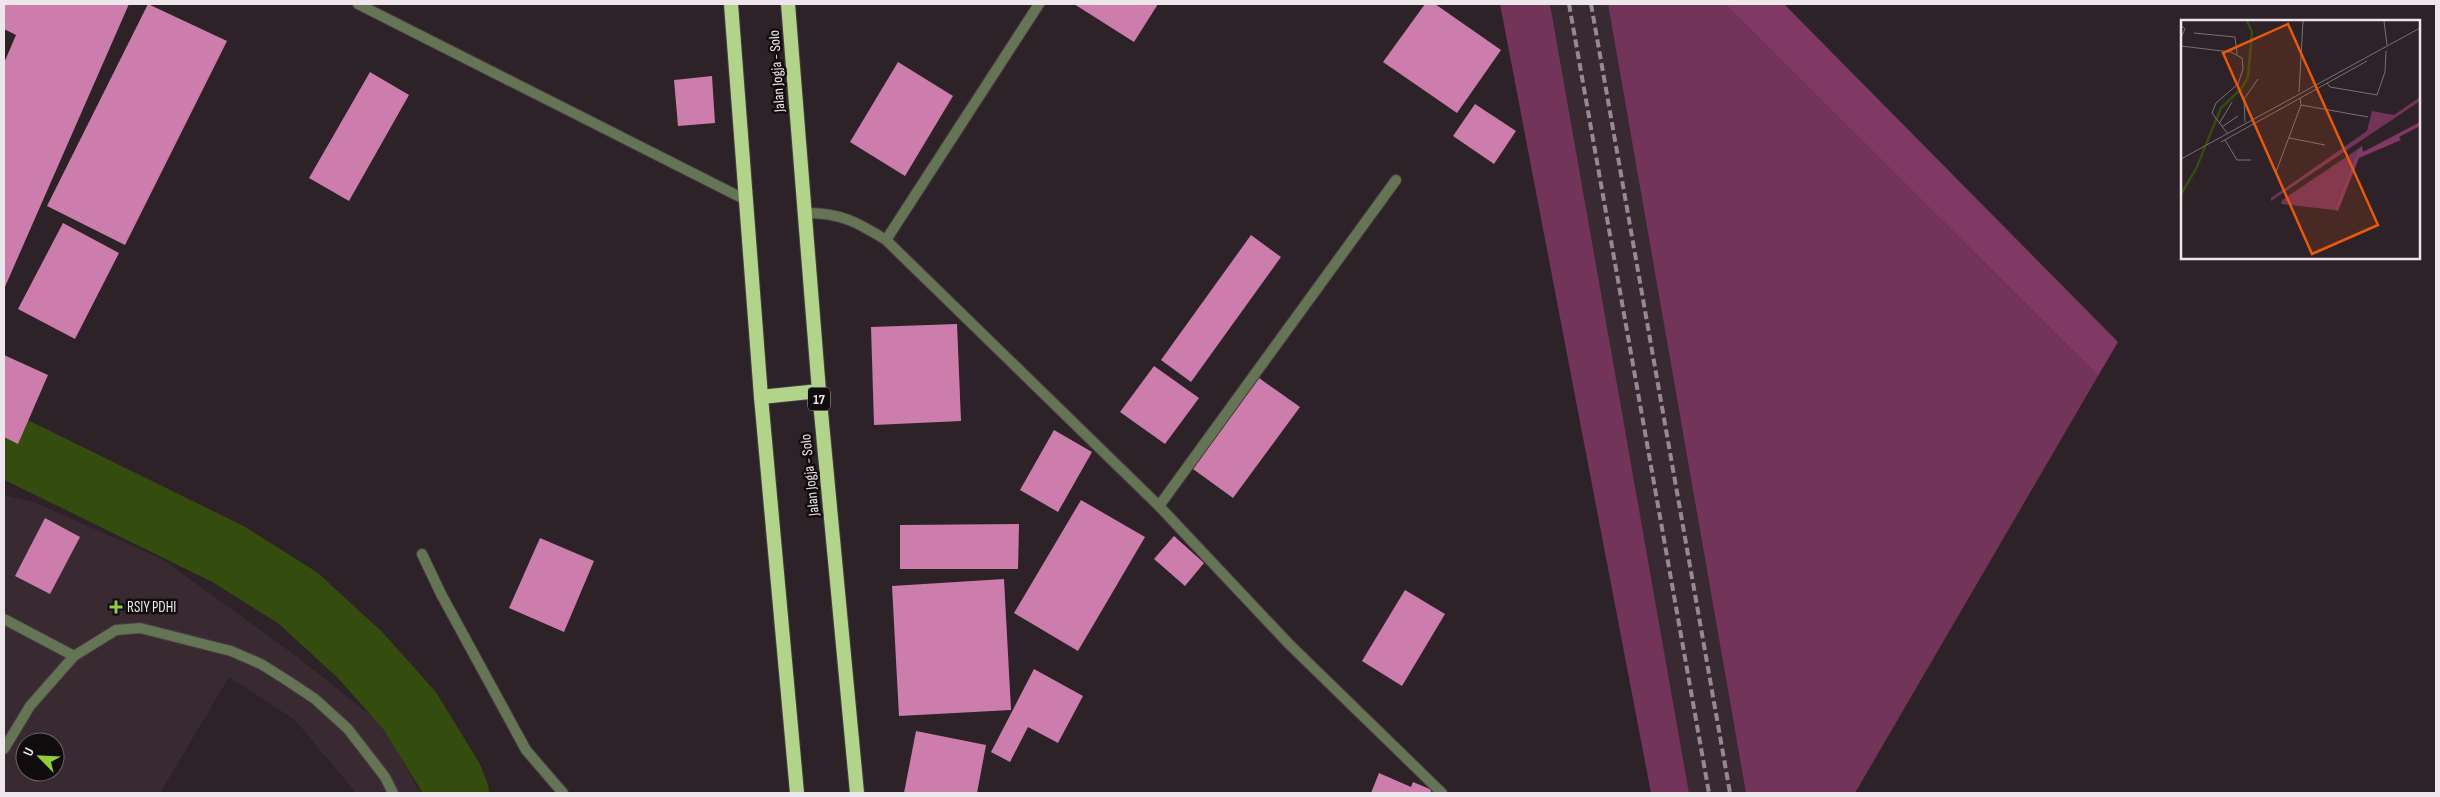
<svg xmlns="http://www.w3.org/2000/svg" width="2440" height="797" viewBox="0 0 2440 797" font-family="'Sofia Sans Condensed',sans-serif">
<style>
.built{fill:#392a32;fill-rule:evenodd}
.green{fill:#723459}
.forest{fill:#803864}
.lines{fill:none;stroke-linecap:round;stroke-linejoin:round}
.river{stroke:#344c0e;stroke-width:64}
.building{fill:#cc7dab}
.service-casing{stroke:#473d42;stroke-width:12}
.minor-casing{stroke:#473d42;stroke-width:12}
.trunk-casing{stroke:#473d42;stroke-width:16}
.service{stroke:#657454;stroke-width:10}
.minor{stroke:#657454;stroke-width:10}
.trunk{stroke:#b2d48a;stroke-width:14}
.rail{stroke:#938b8f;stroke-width:4;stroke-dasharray:8 4;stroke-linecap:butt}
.poi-dot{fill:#94cc3c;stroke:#110d0f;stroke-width:2}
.labels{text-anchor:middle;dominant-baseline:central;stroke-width:5;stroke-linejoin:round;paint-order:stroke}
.shield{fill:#110d0f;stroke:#aba5a8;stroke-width:1}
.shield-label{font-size:14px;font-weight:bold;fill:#ede6ea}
.street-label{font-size:15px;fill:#ede6ea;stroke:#110d0f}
.poi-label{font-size:15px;fill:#ede6ea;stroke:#110d0f;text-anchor:start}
.inset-river{fill:none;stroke:#344c0e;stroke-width:2.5}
.inset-road{fill:none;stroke:#797075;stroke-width:1}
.view{fill:#e8590c;fill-opacity:0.15;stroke:#e8590c;stroke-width:2.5}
.inset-edge{fill:none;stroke:#ede6ea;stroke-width:2.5}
</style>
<rect width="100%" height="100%" fill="#2c2227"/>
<g class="built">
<path d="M 1550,4 L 1608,4 L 1746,793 L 1689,793 Z"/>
<path d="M 4,495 L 34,502 L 162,559 L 296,656 L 384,726 L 420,793 L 356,793 L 295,720 L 229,677 L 160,793 L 4,793 ZM 25,742 L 55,742 L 55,772 L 25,772 Z"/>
</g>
<g class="green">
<path d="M 1500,4 L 1550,4 L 1689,793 L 1651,793 Z"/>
<path d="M 1608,4 L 1725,4 L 2098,376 L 1855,793 L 1746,793 Z"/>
</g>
<path class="forest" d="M 1725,4 L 1784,4 L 2118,342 L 2098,376 Z"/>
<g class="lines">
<path class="river" d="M 4,444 L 228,554 L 298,598 L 360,655 L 410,711 L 451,778 L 457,793"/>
</g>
<g class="building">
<path d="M 4,4 L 129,4 L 4,289 L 4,63 L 16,35 L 4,29 Z"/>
<path d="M 148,4 L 227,41 L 125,245 L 47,206 Z"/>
<path d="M 1074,4 L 1158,4 L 1134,42 Z"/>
<path d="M 1425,4 L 1435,4 L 1501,50 L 1457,113 L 1383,62 Z"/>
<path d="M 898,62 L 953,96 L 905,176 L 850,142 Z"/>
<path d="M 370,72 L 409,95 L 349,201 L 309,178 Z"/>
<path d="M 712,76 L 715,123 L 678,126 L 674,80 Z"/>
<path d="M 1475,104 L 1516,131 L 1494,164 L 1453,136 Z"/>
<path d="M 63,223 L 119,253 L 75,339 L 18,309 Z"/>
<path d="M 1251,235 L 1281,257 L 1191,382 L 1161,360 Z"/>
<path d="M 957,324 L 961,421 L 874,425 L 871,327 Z"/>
<path d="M 4,355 L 48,375 L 18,444 L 4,437 Z"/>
<path d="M 1154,366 L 1199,398 L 1165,444 L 1120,412 Z"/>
<path d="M 1259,378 L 1300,407 L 1233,498 L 1193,469 Z"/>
<path d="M 1054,430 L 1092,452 L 1058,512 L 1020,490 Z"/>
<path d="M 1081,500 L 1145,537 L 1078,651 L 1014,613 Z"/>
<path d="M 45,518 L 80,537 L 50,594 L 15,576 Z"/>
<path d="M 1019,524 L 1018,569 L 900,569 L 900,525 Z"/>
<path d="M 1174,536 L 1204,563 L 1185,586 L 1154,559 Z"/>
<path d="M 540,538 L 594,561 L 564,632 L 509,608 Z"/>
<path d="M 1004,579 L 1011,710 L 899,716 L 892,586 Z"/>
<path d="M 1405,590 L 1445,614 L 1402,686 L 1362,661 Z"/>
<path d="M 1034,669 L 1083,696 L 1058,743 L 1028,727 L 1010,762 L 991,752 Z"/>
<path d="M 916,731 L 986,745 L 977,793 L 904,793 Z"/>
<path d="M 1379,773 L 1411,787 L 1413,782 L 1432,790 L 1430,793 L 1371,793 Z"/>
</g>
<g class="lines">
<defs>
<g id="service">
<path d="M 1159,506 L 1396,180"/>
<path d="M 422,554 L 441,594 L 526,750 L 563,793"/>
<path d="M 4,619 L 74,656"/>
<path d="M 4,749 L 30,706 L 74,656 L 116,630 L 140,628 L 231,651 L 261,664 L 288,681 L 315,699 L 348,729 L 385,777 L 393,793"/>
</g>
<g id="minor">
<path d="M 358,4 L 746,200"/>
<path d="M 804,213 C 839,212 857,222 886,240 L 1159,506 L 1289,644 L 1442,793"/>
<path d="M 886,240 L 1039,4"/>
</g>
<g id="trunk">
<path d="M 731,4 L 761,397 L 797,793"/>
<path d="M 788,4 L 819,391 L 857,793"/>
<path d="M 761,397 L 819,391"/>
</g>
</defs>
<use href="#service" class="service-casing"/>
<use href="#minor" class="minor-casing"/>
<use href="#trunk" class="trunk-casing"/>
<use href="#service" class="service"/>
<use href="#minor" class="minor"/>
<use href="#trunk" class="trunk"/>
<g class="rail">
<path d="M 1569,4 L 1709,793"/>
<path d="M 1591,4 L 1730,793"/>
</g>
</g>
<path class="poi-dot" d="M113.5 599.5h5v5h5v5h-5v5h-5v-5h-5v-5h5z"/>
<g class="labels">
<rect class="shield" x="808" y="387.5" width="22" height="23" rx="4"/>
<g class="shield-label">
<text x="819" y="399">17</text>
</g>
<g class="street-label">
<text transform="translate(777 71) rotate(-94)">Jalan Jogja - Solo</text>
<text transform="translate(810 475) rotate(-96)">Jalan Jogja - Solo</text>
</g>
<g class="poi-label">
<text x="127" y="607">RSIY PDHI</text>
</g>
</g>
<g transform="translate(2181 20)">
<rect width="239" height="239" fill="#2c2227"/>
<path d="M 239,77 L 239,81 L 90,181 L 90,178 L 186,111 L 191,91 L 213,95 ZM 177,129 L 153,190 L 100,184 L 101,180 Z" fill="#723459"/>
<path d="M 239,102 L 239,106 L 218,117 L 220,120 L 178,138 L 157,191 L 153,190 L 177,129 L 181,126 L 182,132 Z" fill="#803864"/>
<path class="inset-river" d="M 0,174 L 15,149 L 40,88 L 60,69 L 67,57 L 71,12 L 66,1"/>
<path class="inset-road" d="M 203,1 L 206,25M 0,5 L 4,9 L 0,18M 13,13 L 54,17 L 56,34M 0,26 L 50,32 L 61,38 L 62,49 L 57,64 L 35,83 L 31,93 L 46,113M 146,63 L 149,67 L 196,75 L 204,52 L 205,31M 118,72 L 122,1M 120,85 L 187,97M 64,102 L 63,79 L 77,59M 38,104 L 51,82M 41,107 L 57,96M 108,118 L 144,125M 44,120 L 56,140 L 70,140M 40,122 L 186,41M 0,139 L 239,8M 95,152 L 120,85 L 119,78"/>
<path class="view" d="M 107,4 L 197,205 L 131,234 L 42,33 Z"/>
<rect width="239" height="239" class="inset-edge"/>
</g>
<rect width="2440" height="797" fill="none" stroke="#ede6ea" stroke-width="10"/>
<g transform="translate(40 757) rotate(294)"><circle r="24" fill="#110d0f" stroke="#696467"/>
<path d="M0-4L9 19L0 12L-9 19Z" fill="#94cc3c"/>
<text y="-8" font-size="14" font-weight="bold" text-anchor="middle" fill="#ede6ea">U</text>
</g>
</svg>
